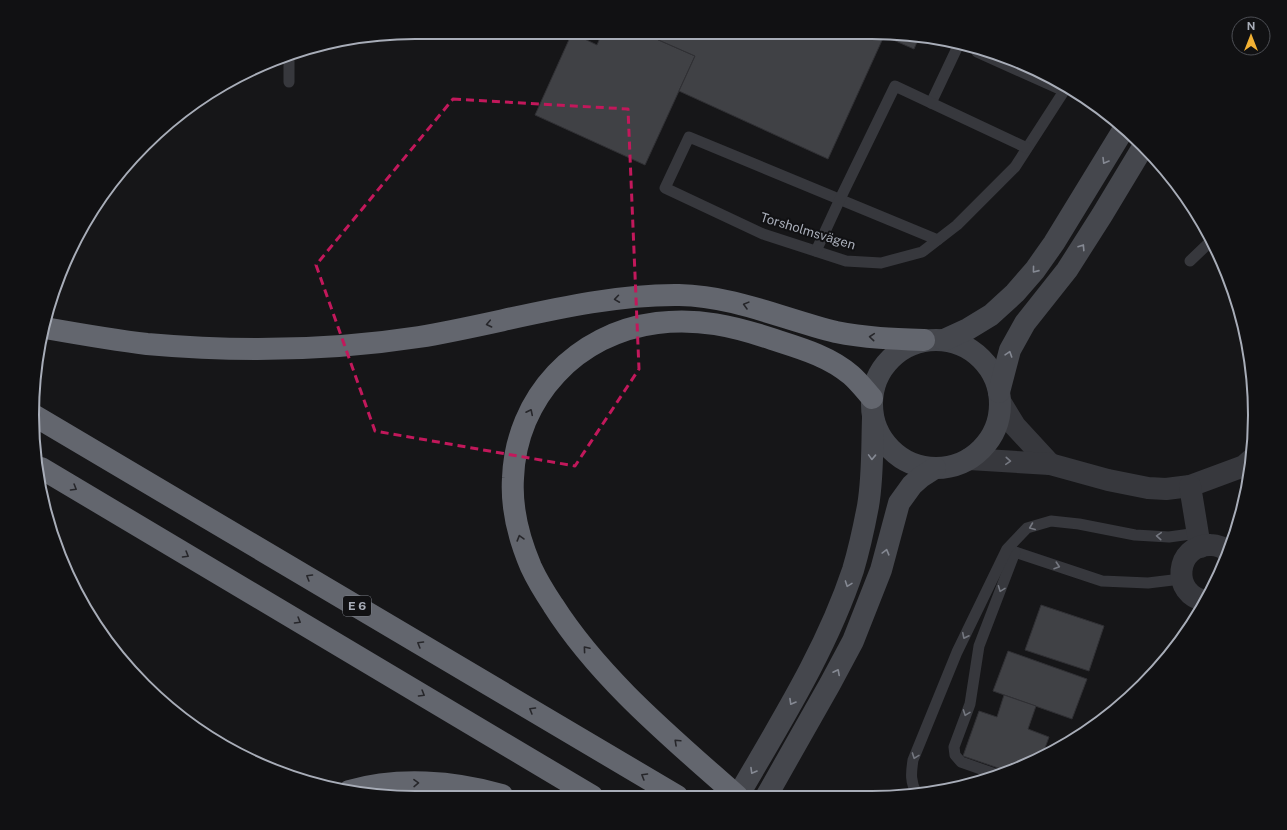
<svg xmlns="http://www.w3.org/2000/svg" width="1287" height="830" viewBox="0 0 1287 830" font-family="'Public Sans',sans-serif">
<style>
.building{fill:#404145;stroke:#303034}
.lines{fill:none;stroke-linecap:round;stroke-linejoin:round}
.service{stroke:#37383d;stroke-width:11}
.minor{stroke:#37383d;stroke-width:22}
.secondary{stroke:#45474d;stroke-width:22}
.motorway{stroke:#63666e;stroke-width:22}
.oneway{stroke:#858993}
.oneway2{stroke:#26262a}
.oneway3{stroke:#757881}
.marked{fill:none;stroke:#c2185b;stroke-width:3;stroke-dasharray:8 5;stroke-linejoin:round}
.labels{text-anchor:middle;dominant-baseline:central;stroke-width:4;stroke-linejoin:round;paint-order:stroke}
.shield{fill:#111113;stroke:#7b7e86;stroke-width:1}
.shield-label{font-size:12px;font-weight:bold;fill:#a8adb8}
.street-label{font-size:13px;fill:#a8adb8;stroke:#111113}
.rim{fill:none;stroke:#a8adb8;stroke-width:2}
</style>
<rect width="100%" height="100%" fill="#161618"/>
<g class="building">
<path d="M 572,33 L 597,45 L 602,33 L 645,34 L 695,56 L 645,165 L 535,115 Z"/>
<path d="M 645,34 L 920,35 L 914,49 L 884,36 L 828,159 L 679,91 L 695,56 Z"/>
<path d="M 1041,605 L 1104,626 L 1089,671 L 1025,650 Z"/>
<path d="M 1008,651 L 1087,679 L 1072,719 L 993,691 Z"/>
<path d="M 1004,695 L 1036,706 L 1028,729 L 1049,737 L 1041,759 L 1007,771 L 963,756 L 979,711 L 997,717 Z"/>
</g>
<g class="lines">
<g class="service">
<path d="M 977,52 L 1064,91"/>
<path d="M 289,82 L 289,54"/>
<path d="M 931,103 L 958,46"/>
<path d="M 938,240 L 689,137 L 665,188 L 763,234 L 846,261 L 881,263 L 922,252 L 957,225 L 1015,167 L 1066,88"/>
<path d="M 816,251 L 840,199 L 895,86 L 1027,148"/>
<path d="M 1190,261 L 1212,240"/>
<path d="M 1009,550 L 1102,581 L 1148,583 L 1181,579"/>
<path d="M 998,775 L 961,762 L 955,755 L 954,747 L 970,704 L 979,646 L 1015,552"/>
<path d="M 917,794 C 910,782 911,773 913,760 L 957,652 L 1007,549 L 1027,528 L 1051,521 L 1079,524 L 1135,535 L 1169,537 L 1198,533"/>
</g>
<g class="minor">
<path d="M 1001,403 L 1015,426 L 1050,464"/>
<path d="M 969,459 L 1050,464 L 1108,480 L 1148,488 L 1166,489 L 1190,486 L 1244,466 L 1252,459"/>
<path d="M 1190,486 L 1200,547"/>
<path d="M 1206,601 C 1170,595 1175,544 1211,545 C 1217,545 1224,548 1228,552"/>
</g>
<g class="secondary">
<circle cx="936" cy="404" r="64"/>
<path d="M 944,340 L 968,329 L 991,315 L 1015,293 L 1035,270 L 1054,243 L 1125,127"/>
<path d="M 999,392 L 1010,350 L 1025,323 L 1067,270 L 1102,215 L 1143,147"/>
<path d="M 738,796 C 780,723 826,651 853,570 C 859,550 864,527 868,506 C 873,477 872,447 873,418"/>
<path d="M 766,797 L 830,684 L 853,641 L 881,570 L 899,503 L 912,485 L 921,477 L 935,468"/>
</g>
<g class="motorway">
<path d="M 45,328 C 79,334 113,340 147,344 C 237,352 329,351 419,337 C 504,323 593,294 679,295 C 734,296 783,319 836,332 C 865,338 895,339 924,340"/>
<path d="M 35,416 L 677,796"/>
<path d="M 41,468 L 592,796"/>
<path d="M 349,791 C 398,777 453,781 502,795"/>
<path d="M 737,796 C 672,738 600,679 553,605 C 545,593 537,580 531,567 C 519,539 511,509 513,478 C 516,397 577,333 657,323 C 699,318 733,326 772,339 C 800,348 829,356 851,375 C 859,382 865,390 872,398"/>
</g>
</g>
<defs><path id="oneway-chevron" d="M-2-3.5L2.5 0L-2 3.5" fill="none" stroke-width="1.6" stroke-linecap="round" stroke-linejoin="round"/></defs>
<g class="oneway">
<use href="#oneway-chevron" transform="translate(1105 161) rotate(121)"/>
<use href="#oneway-chevron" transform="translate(1082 247) rotate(-57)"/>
<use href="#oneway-chevron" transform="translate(1035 270) rotate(129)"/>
<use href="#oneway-chevron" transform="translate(1009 354) rotate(-72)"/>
<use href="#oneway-chevron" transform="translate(872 457) rotate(92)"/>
<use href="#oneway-chevron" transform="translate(886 552) rotate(-75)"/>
<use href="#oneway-chevron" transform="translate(848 584) rotate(110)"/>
<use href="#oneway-chevron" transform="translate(837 672) rotate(-63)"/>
<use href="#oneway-chevron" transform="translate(792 702) rotate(120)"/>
<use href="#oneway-chevron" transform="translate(753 771) rotate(120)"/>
</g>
<g class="oneway2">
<use href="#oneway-chevron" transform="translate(617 299) rotate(172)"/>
<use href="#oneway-chevron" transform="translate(746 305) rotate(-165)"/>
<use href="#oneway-chevron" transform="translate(489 324) rotate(168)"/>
<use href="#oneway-chevron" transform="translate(872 337) rotate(-175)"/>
<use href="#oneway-chevron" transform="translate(530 412) rotate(-64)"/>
<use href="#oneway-chevron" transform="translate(74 488) rotate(31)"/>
<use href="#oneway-chevron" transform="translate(520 538) rotate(-106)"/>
<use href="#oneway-chevron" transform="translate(186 555) rotate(31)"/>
<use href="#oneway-chevron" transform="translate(309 577) rotate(-149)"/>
<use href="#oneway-chevron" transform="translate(298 621) rotate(31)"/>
<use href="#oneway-chevron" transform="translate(420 644) rotate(-149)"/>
<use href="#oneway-chevron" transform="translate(586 649) rotate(-130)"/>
<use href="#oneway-chevron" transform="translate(422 694) rotate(31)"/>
<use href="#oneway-chevron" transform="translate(532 710) rotate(-149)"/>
<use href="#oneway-chevron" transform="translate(677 742) rotate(-137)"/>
<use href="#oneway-chevron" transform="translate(644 776) rotate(-149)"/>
<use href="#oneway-chevron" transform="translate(416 783) rotate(-1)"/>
</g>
<g class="oneway3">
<use href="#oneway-chevron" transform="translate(1008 461) rotate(4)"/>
<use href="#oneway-chevron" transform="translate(1032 527) rotate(158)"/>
<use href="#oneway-chevron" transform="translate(1159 536) rotate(-176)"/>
<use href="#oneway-chevron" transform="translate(1057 566) rotate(18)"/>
<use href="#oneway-chevron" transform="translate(1001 589) rotate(111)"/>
<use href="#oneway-chevron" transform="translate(965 636) rotate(116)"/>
<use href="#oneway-chevron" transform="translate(966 713) rotate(110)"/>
<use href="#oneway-chevron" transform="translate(915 756) rotate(110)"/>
</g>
<path class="marked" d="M 453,99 L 628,109 L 639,369 L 575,466 L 375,431 L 316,265 Z"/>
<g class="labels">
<rect class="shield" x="343" y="596" width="28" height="20" rx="3"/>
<g class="shield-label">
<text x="357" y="606">E 6</text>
</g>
<g class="street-label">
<text transform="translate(808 231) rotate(17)">Torsholmsvägen</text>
</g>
</g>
<path d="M0 0H1287V830H0ZM415 39H872A376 376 0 0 1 1248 415V415A376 376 0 0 1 872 791H415A376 376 0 0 1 39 415V415A376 376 0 0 1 415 39Z" fill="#111113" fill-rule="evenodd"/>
<path class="rim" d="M415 39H872A376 376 0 0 1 1248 415V415A376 376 0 0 1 872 791H415A376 376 0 0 1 39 415V415A376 376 0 0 1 415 39Z"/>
<g transform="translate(1251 36)"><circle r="19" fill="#111113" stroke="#4d4f55"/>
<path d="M0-3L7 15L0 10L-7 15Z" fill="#f2b134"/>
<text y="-6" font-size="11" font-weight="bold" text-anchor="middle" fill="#a8adb8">N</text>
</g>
</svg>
